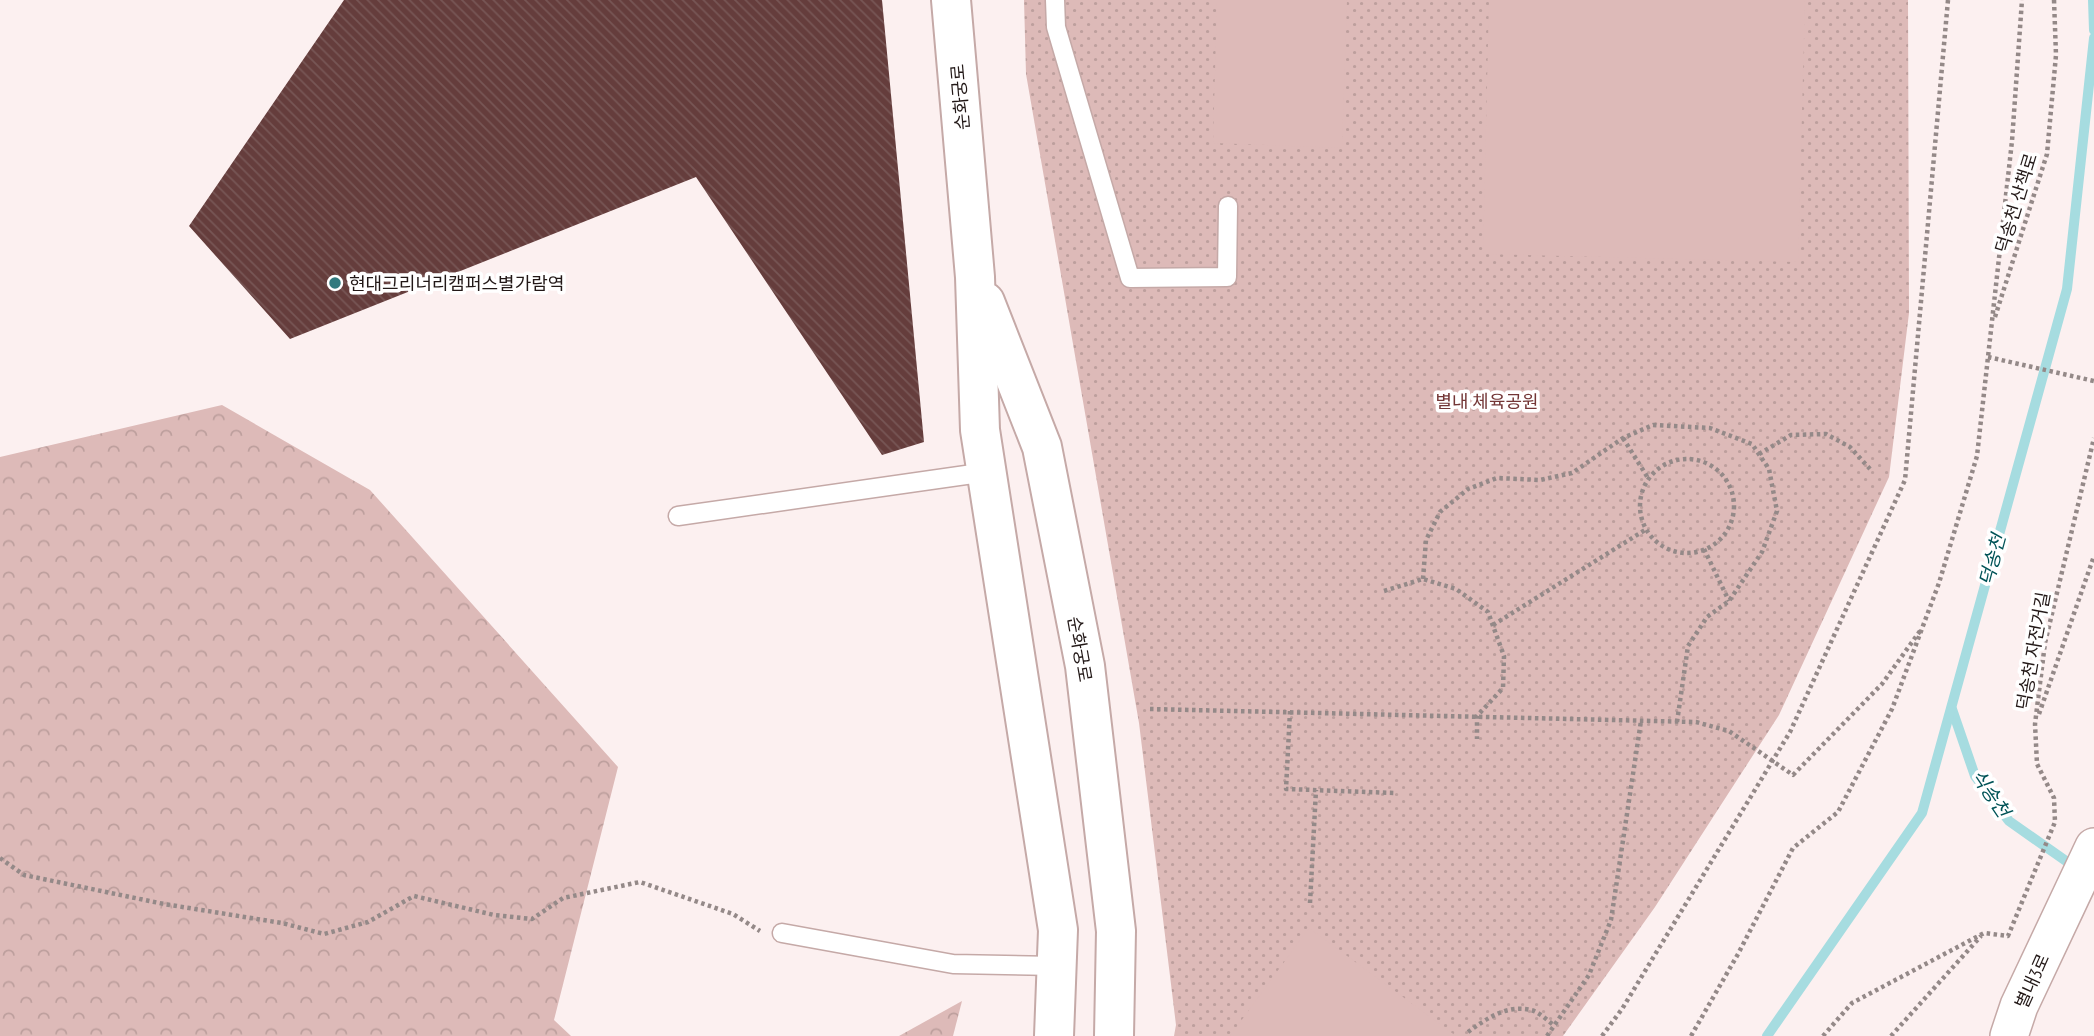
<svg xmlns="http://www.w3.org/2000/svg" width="2094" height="1036" viewBox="0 0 2094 1036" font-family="'PT Sans Narrow','Noto Sans KR',sans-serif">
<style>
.grass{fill:url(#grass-dots)}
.forest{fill:url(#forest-crowns)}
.pitch{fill:#ddbab8}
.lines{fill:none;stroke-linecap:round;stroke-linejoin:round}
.stream{stroke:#a6dce0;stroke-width:10}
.building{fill:url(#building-back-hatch)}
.service-casing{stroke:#c5a9a7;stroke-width:21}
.minor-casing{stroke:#c5a9a7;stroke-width:40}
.tertiary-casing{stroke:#c5a9a7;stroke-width:42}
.path{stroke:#948988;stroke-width:4.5;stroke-dasharray:3.5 3.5;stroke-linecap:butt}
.service{stroke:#fff;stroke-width:18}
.minor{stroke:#fff;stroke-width:37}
.tertiary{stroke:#fff;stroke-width:38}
.poi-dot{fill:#317a7f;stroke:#fff;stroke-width:2.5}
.labels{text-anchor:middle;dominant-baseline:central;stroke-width:7;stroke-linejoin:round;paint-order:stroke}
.street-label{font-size:18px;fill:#221817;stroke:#fff}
.poi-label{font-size:18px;fill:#221817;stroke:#fff;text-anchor:start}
.park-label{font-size:18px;fill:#733636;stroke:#fff}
.water-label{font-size:19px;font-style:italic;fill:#005357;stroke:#fff}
</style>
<defs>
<pattern id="grass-dots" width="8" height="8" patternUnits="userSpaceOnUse" patternTransform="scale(1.75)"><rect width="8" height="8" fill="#ddbab8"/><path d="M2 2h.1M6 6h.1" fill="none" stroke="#bd9f9d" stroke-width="1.8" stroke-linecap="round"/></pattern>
<pattern id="forest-crowns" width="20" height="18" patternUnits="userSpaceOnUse" patternTransform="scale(1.75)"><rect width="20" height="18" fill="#ddbab8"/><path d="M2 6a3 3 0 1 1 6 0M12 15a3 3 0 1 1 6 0" fill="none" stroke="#bd9f9d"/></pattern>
<pattern id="building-back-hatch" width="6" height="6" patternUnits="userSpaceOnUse" patternTransform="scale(1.75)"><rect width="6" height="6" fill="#653d3c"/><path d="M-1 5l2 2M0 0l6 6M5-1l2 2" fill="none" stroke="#775655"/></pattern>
</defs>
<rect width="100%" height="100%" fill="#fcf0f0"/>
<path class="grass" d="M 1024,0 L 1908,0 L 1909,313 L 1889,477 L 1779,715 L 1655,907 L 1563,1036 L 1174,1036 L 1176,1025 L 1139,723 L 1026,74 Z"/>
<g class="forest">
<path d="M 222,405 L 370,490 L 618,767 L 554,1020 L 571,1036 L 0,1036 L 0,457 Z"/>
<path d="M 962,1001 L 953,1036 L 899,1036 Z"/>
</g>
<g class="pitch">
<path d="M 1217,0 L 1347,0 L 1342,148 L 1213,143 Z"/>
<path d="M 1489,0 L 1805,0 L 1798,262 L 1483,254 Z"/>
<path d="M 1309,928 L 1456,1036 L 1230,1036 Z"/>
</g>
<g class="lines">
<g class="stream">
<path d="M 2093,0 L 2094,30"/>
<path d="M 1952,709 L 1975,776 L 2009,821 L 2076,868"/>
<path d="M 1767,1036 L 1922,813 L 2067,289 L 2094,38"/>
</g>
</g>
<path class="building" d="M 344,0 L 882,0 L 924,442 L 882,455 L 696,177 L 290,339 L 189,226 Z"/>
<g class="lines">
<defs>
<g id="service">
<path d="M 1055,0 L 1056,27 L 1130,278 L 1227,277 L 1228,206"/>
<path d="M 678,516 L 987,472"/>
<path d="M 782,933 L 953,964 L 1056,966"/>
</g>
<path id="minor" d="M 2009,1036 L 2019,1006 L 2094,847"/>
<g id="tertiary">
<path d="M 951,0 L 975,277 L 980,430 L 1058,930 L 1054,1036"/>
<path d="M 985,302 L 1042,447 L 1085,666 L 1116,931 L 1114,1036"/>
</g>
</defs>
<use href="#service" class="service-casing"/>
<use href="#minor" class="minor-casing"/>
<use href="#tertiary" class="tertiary-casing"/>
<g class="path">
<path d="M 1995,317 L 2047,154 L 2056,55 L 2054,0"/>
<path d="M 1988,357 L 2094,381"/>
<path d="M 1623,438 L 1648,478"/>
<path d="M 1759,454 L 1791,435 L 1826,434 L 1850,447 L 1870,469"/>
<circle cx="1687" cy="506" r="47"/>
<path d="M 1704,549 L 1729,601"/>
<path d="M 1423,579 L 1426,540 L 1440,512 L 1468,489 L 1497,478 L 1540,480 L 1572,473 L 1623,438 L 1653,425 L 1710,428 L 1752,444 L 1769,469 L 1777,511 L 1762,552 L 1729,601 L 1707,617 L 1688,646 L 1677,722"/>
<path d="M 1384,591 L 1423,579 L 1456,589 L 1488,612 L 1504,656 L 1503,688 L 1477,716 L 1477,739"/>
<path d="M 1493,625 L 1645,530"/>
<path d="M 1150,709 L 1696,722 L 1729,731 L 1793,775 L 1882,684 L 1920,631"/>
<path d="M 1290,711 L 1286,789 L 1394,793"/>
<path d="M 2039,714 L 2094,556"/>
<path d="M 0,858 L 24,875 L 164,904 L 282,923 L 324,934 L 368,922 L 414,896 L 494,915 L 532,919 L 563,898 L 640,882 L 733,914 L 760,931"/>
<path d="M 1310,903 L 1316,790"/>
<path d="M 1468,1032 C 1486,1019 1507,1004 1531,1010 C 1539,1012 1548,1021 1555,1026"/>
<path d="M 1547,1036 L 1589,975 L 1611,920 L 1641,721"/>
<path d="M 1602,1036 L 1622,1009 L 1790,732 L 1905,480 L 1948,0"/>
<path d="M 1691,1036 L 1738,954 L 1793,848 L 1838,812 L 1892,709 L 1939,583 L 1977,456 L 2012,141 L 2022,0"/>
<path d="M 1823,1036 L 1852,1003 L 1984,933 L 2008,936 L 2055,822 L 2054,798 L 2037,764 L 2035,724 L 2045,643 L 2094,438"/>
<path d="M 1891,1036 L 1981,936"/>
</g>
<use href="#service" class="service"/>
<use href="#minor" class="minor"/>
<use href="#tertiary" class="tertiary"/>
</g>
<circle class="poi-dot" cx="335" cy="283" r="7"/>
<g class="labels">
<g class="street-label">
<text transform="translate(960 97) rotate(-95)">순화궁로</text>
<text transform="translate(2016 203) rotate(-73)">덕송천 산책로</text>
<text transform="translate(1080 649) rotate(80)">순화궁로</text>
<text transform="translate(2033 651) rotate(-80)">덕송천 자전거길</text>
<text transform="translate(2032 981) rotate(-66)">별내3로</text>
</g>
<g class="poi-label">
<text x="349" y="283">현대그리너리캠퍼스별가람역</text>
</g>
<g class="park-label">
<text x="1487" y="401">별내 체육공원</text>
</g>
<g class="water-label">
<text transform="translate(1992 560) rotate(-75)">덕송천</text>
<text transform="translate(1991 793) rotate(56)">식송천</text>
</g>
</g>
</svg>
